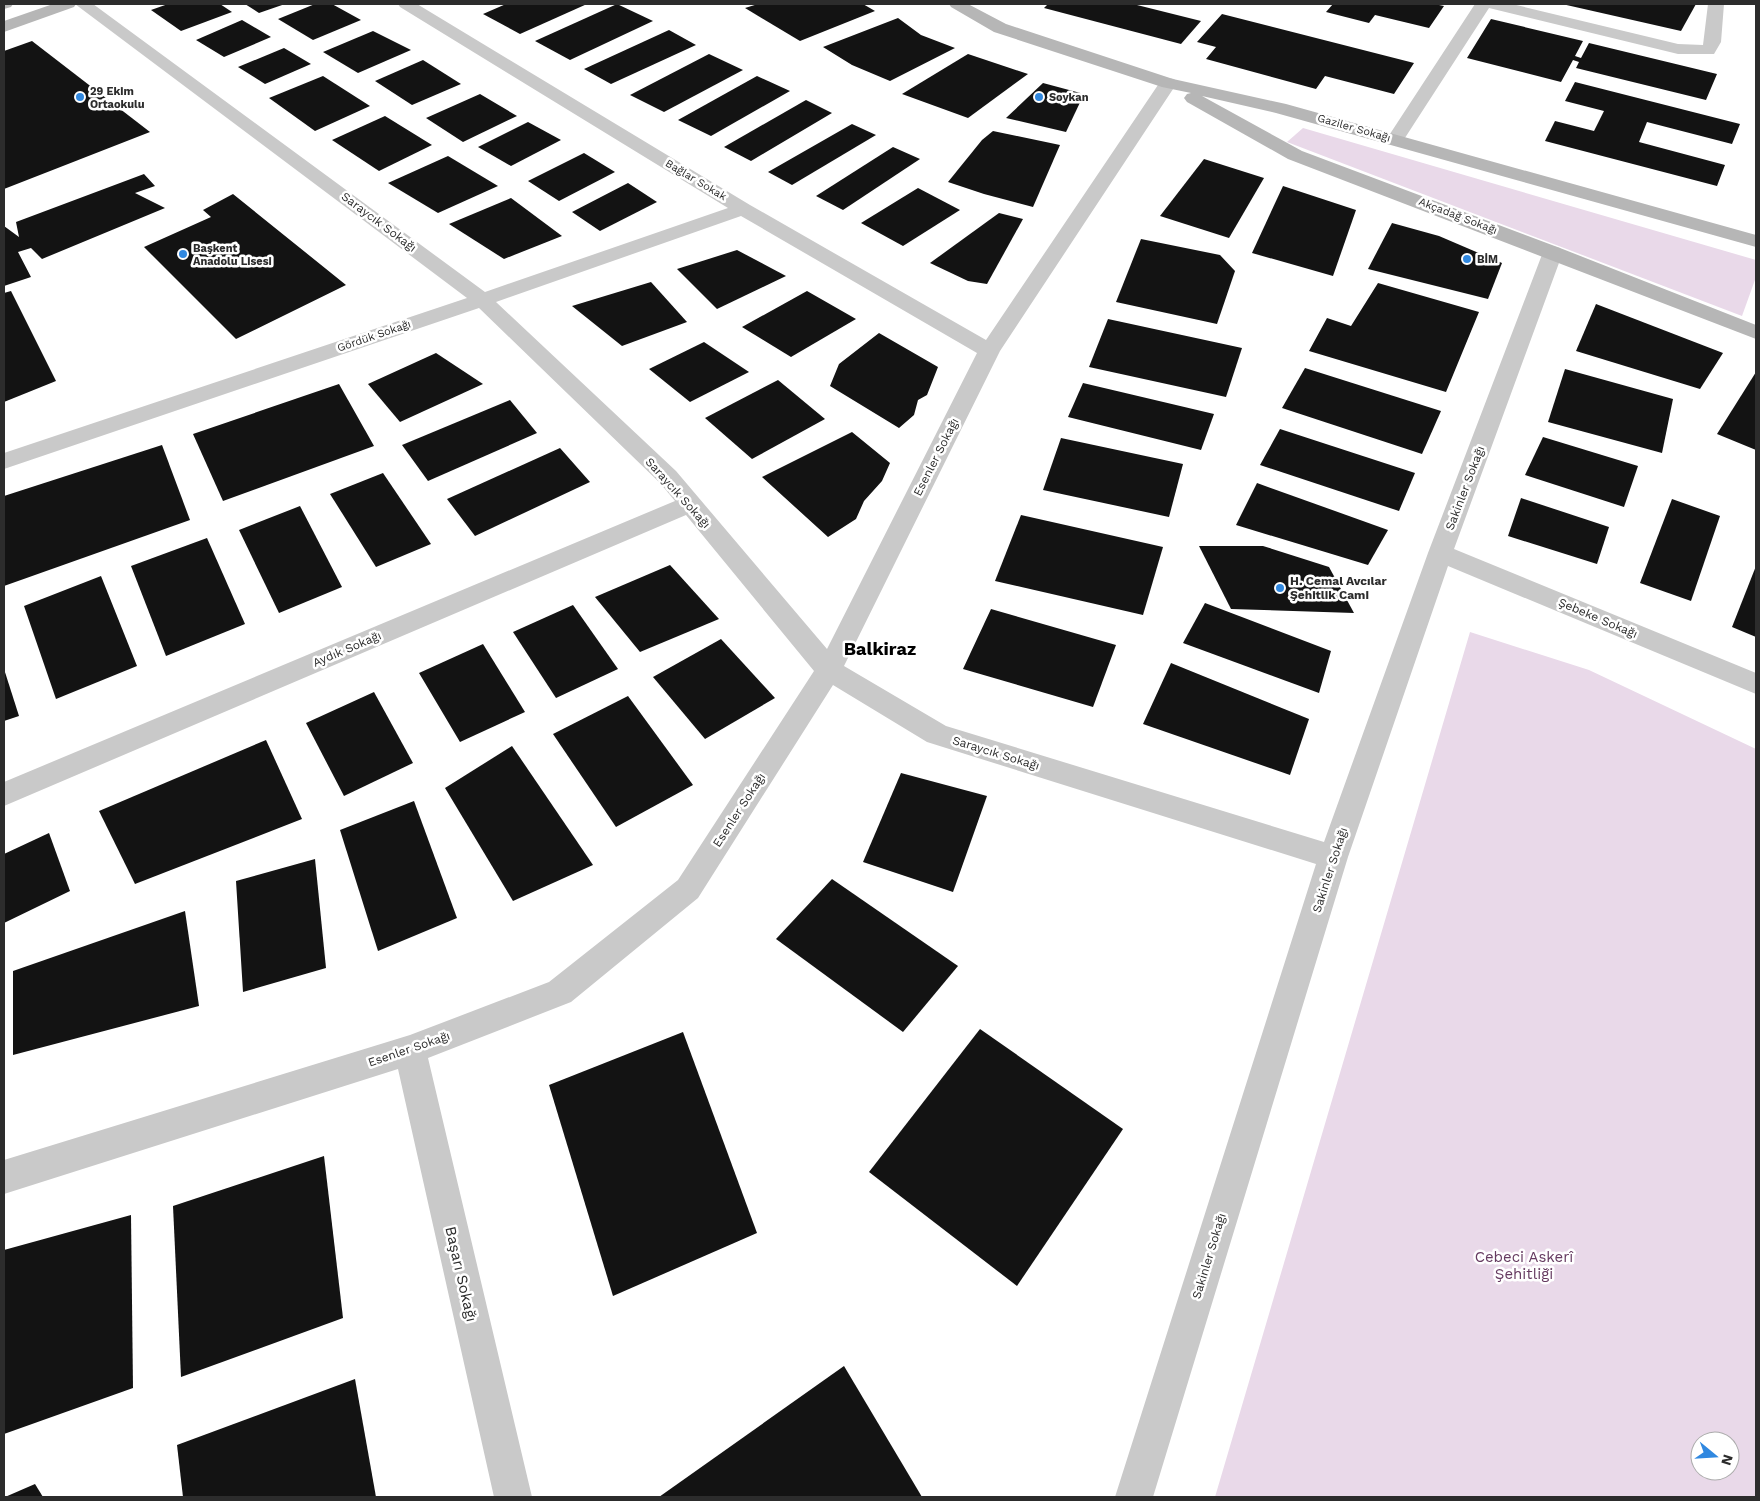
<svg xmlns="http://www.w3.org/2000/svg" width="1760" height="1501" viewBox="0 0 1760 1501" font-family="'Work Sans',sans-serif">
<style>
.green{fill:#e9d9e9;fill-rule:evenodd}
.building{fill:#131313}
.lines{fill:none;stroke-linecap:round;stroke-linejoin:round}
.lane{fill:#c9c9c9;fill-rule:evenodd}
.street{fill:#c9c9c9;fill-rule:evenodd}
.secondary{fill:#b6b6b6;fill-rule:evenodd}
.poi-dot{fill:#3088e0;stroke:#fff;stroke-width:2}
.labels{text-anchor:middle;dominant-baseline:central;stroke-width:5;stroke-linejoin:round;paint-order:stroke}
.far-poi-label{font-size:11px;font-weight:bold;fill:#2c2c2c;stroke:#fff;text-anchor:start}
.far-street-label{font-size:11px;fill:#2c2c2c;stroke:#fff}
.street-label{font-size:12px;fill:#2c2c2c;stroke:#fff}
.poi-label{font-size:12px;font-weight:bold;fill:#2c2c2c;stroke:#fff;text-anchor:start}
.near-park-label{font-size:15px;fill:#663b61;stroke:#fff}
.near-street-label{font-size:15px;fill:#2c2c2c;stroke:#fff}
.district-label{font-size:18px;font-weight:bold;fill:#000;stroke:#fff}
</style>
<rect width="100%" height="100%" fill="#fff"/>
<g class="green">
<path d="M 1303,128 L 1756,260 L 1756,277 L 1742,316 L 1287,142 Z"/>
<path d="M 1470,632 L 1589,670 L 1756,749 L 1756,1497 L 1215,1497 ZM 1700,1441 L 1730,1441 L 1730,1471 L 1700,1471 Z"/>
</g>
<g class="building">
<path d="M 168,4 L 220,4 L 232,12 L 181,31 L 151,10 Z"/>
<path d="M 245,4 L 285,4 L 259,13 Z"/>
<path d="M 315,4 L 332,4 L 361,20 L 313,40 L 278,19 Z"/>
<path d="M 506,4 L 587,4 L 520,34 L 483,14 Z"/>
<path d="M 617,4 L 653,21 L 570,60 L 535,41 Z"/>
<path d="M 758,4 L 863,4 L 875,11 L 800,41 L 745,8 Z"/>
<path d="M 1048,4 L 1133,4 L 1201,21 L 1181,44 L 1044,8 Z"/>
<path d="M 1333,4 L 1434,4 L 1444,6 L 1429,28 L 1375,15 L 1369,23 L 1326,12 Z"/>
<path d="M 1562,4 L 1696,4 L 1681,31 Z"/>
<path d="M 1222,14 L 1414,63 L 1394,94 L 1325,76 L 1316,89 L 1206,59 L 1216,47 L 1197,42 Z"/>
<path d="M 898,18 L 921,35 L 955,48 L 890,81 L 852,65 L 823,47 Z"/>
<path d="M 1491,19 L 1583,41 L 1575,56 L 1581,58 L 1589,43 L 1717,74 L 1706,100 L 1576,68 L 1579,62 L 1573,60 L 1561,82 L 1467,58 Z"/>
<path d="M 242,20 L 271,37 L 224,57 L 196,40 Z"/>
<path d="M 669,30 L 696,45 L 611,84 L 584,69 Z"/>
<path d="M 373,31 L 411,50 L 358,73 L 323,52 Z"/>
<path d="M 32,41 L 150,132 L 4,189 L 4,51 Z"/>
<path d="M 284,48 L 311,64 L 265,84 L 238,67 Z"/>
<path d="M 709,54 L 743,70 L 664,112 L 630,95 Z"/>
<path d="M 968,54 L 1028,74 L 968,118 L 902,94 Z"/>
<path d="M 423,60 L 461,84 L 412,105 L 375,81 Z"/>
<path d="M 323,76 L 370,106 L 315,131 L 269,98 Z"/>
<path d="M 757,76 L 790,91 L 711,136 L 678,120 Z"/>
<path d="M 1575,82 L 1740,124 L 1732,144 L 1647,122 L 1639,142 L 1725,165 L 1717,186 L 1545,141 L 1555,121 L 1594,131 L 1604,111 L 1565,101 Z"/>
<path d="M 1043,83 L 1084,94 L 1066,132 L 1006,118 Z"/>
<path d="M 480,94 L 517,116 L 463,142 L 426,118 Z"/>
<path d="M 806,100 L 832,113 L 751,161 L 724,147 Z"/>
<path d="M 385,116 L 432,145 L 379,171 L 332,140 Z"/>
<path d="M 528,122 L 561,140 L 511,166 L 478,147 Z"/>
<path d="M 852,124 L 876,135 L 792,185 L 768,172 Z"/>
<path d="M 993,131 L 1060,145 L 1033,207 L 984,194 L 948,182 L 982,140 Z"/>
<path d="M 893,147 L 920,159 L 843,210 L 816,196 Z"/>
<path d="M 584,153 L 615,172 L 559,201 L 528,181 Z"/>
<path d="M 448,156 L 498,186 L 438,213 L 388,183 Z"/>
<path d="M 1204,159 L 1264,178 L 1229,238 L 1160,216 Z"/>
<path d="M 144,174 L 155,186 L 135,193 L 165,208 L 42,259 L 31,248 L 18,252 L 31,277 L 4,286 L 4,226 L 19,237 L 16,222 Z"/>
<path d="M 628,183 L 657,202 L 600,231 L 572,212 Z"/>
<path d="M 1283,186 L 1356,210 L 1333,276 L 1252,253 Z"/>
<path d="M 918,188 L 960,210 L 903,246 L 861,223 Z"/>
<path d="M 233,194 L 346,285 L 236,339 L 144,247 L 211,217 L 203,210 Z"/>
<path d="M 511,198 L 562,236 L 504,259 L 449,224 Z"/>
<path d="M 999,213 L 1023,219 L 987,284 L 968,281 L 930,263 Z"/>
<path d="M 1392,223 L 1439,236 L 1502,263 L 1488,299 L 1368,269 Z"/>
<path d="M 1141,239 L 1220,255 L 1235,271 L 1217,324 L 1116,302 Z"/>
<path d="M 737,250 L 786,276 L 717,309 L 677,269 Z"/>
<path d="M 651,282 L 687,322 L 622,346 L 572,306 Z"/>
<path d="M 1378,283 L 1479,312 L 1446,392 L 1309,351 L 1327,318 L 1351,326 Z"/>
<path d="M 11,291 L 56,381 L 4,402 L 4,293 Z"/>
<path d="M 807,291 L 856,319 L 791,357 L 742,327 Z"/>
<path d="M 1596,304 L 1723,353 L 1700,389 L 1576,351 Z"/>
<path d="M 1108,319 L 1242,348 L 1226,397 L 1089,367 Z"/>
<path d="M 879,333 L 938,367 L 927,395 L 918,400 L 914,415 L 899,428 L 830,386 L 839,364 Z"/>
<path d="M 704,342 L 749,372 L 690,402 L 649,369 Z"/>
<path d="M 436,353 L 483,384 L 400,422 L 368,384 Z"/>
<path d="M 1305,368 L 1441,411 L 1422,454 L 1282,408 Z"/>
<path d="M 1565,369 L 1673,399 L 1662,453 L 1548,422 Z"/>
<path d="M 1756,372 L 1756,450 L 1717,434 Z"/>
<path d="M 778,380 L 825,419 L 752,459 L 705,418 Z"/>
<path d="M 1083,383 L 1214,414 L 1201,450 L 1068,417 Z"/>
<path d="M 339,384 L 374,446 L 223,501 L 193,434 Z"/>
<path d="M 510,400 L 537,433 L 428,481 L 402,445 Z"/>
<path d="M 1280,429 L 1415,473 L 1399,511 L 1260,465 Z"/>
<path d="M 852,432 L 890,463 L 882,481 L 864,501 L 856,519 L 828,537 L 762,477 Z"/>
<path d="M 1543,437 L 1638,466 L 1624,507 L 1525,475 Z"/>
<path d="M 1061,438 L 1183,464 L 1169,517 L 1043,490 Z"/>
<path d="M 162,445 L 190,520 L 4,586 L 4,496 Z"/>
<path d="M 560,448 L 590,482 L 475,536 L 447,499 Z"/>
<path d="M 383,473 L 431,544 L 376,567 L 330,494 Z"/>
<path d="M 1257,483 L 1388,530 L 1368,565 L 1236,525 Z"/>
<path d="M 1521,498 L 1609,527 L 1597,564 L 1508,536 Z"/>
<path d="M 1672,499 L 1720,516 L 1691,601 L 1640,583 Z"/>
<path d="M 300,506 L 342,587 L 279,613 L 239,530 Z"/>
<path d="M 1021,515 L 1163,547 L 1143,615 L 995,581 Z"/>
<path d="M 207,538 L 245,624 L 166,656 L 131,566 Z"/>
<path d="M 1199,546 L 1263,546 L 1329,567 L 1354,613 L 1231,609 Z"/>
<path d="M 670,565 L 719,619 L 640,652 L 595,597 Z"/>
<path d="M 1756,566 L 1756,637 L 1732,627 Z"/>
<path d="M 101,576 L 137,666 L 56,699 L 24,606 Z"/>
<path d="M 1205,603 L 1331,651 L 1319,693 L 1183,643 Z"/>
<path d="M 573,605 L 618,669 L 556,698 L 513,632 Z"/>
<path d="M 991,609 L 1116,645 L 1093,707 L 963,669 Z"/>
<path d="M 721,639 L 775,698 L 705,739 L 653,677 Z"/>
<path d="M 483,644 L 525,712 L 460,742 L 419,673 Z"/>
<path d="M 1171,663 L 1309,719 L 1290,775 L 1143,724 Z"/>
<path d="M 4,669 L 19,716 L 4,721 Z"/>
<path d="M 374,692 L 413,763 L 344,796 L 306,723 Z"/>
<path d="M 628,696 L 693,785 L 616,827 L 553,734 Z"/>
<path d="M 266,740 L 302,819 L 135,884 L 99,811 Z"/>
<path d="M 512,746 L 593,865 L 513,901 L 445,788 Z"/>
<path d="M 901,773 L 987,796 L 953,892 L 863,862 Z"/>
<path d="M 414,801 L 457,918 L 378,951 L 340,830 Z"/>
<path d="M 49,833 L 70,891 L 4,923 L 4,854 Z"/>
<path d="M 315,859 L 326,968 L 243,992 L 236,881 Z"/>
<path d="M 832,879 L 958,966 L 903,1032 L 776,939 Z"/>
<path d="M 185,911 L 199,1006 L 13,1055 L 13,971 Z"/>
<path d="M 980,1029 L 1123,1129 L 1017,1286 L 869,1172 Z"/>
<path d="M 683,1032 L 757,1233 L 613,1296 L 549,1085 Z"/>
<path d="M 324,1156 L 343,1318 L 181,1377 L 173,1206 Z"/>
<path d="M 131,1215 L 133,1388 L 4,1434 L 4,1250 Z"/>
<path d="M 844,1366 L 922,1497 L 659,1497 Z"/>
<path d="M 355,1379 L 376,1497 L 183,1497 L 177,1445 Z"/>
<path d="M 35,1484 L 43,1497 L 5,1497 Z"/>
</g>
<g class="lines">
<path class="lane" d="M 1475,4 L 1512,4 L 1678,44 L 1703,45 L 1708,4 L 1724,4 L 1721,42 L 1714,54 L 1678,54 L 1489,8 L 1401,144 L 1395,145 L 1389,144 L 1386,140 Z"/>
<path class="street" d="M 75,4 L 93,4 L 485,292 L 728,208 L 400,7 L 398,4 L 417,4 L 750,205 L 986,340 L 1162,79 L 1168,78 L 1174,79 L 1177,83 L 1000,351 L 844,666 L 946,726 L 1324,842 L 1428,553 L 1543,252 L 1546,248 L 1553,246 L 1560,248 L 1563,252 L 1454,549 L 1756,673 L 1756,694 L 1448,566 L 1348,857 L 1153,1497 L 1115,1497 L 1316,864 L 927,742 L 833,685 L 698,898 L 571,1002 L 428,1058 L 532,1497 L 494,1497 L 398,1069 L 4,1194 L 4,1160 L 410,1035 L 549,982 L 678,880 L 814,671 L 686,515 L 4,806 L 4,782 L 675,501 L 660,483 L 479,308 L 4,469 L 4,453 L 467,298 ZM 741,216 L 977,353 L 827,649 L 676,471 L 496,302 Z"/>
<g class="secondary">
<path d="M 4,4 L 13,4 L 11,7 L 4,9 Z"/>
<path d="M 53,4 L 76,4 L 74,7 L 4,32 L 4,21 Z"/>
<path d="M 949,4 L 968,4 L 1006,24 L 1173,79 L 1286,104 L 1756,235 L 1756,247 L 1276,113 L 1202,96 L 1302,151 L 1560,248 L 1756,325 L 1756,339 L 1288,159 L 1187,102 L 1184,98 L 1187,94 L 1191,93 L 1162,87 L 994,32 L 951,7 Z"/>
</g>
</g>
<g class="poi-dot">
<circle cx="80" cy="97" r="5"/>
<circle cx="1039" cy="97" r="5"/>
<circle cx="183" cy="254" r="5"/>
<circle cx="1467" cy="259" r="5"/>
<circle cx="1280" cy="588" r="5"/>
</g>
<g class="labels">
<g class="far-poi-label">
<text x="90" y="91">29 Ekim<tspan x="90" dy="13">Ortaokulu</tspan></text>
<text x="1049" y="97">Soykan</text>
<text x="193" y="248">Başkent<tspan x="193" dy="13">Anadolu Lisesi</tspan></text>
<text x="1477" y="259">BİM</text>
</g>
<g class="far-street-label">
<text transform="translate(1354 128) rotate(16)">Gaziler Sokağı</text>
<text transform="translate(696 180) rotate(31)">Bağlar Sokak</text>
<text transform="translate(1458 216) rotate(21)">Akçadağ Sokağı</text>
<text transform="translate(374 336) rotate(-19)">Gördük Sokağı</text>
</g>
<g class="street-label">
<text transform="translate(379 222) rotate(37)">Saraycık Sokağı</text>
<text transform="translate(936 457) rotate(-63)">Esenler Sokağı</text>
<text transform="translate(1465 488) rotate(-69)">Sakinler Sokağı</text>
<text transform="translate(678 493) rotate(48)">Saraycık Sokağı</text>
<text transform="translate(1598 618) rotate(23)">Şebeke Sokağı</text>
<text transform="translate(347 649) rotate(-23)">Aydık Sokağı</text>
<text transform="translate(996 753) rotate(17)">Saraycık Sokağı</text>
<text transform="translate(739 810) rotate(-57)">Esenler Sokağı</text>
<text transform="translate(1330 870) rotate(-72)">Sakinler Sokağı</text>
<text transform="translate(409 1049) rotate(-19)">Esenler Sokağı</text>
<text transform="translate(1209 1256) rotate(-73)">Sakinler Sokağı</text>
</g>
<g class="poi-label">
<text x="1290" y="581">H. Cemal Avcılar<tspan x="1290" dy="14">Şehitlik Cami</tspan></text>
</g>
<g class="near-park-label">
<text x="1524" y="1257">Cebeci Askerî<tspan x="1524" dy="17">Şehitliği</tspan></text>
</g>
<g class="near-street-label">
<text transform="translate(461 1274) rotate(77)">Başarı Sokağı</text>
</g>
<g class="district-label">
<text x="880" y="648">Balkiraz</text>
</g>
</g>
<rect width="1760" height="1501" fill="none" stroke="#2c2c2c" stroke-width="10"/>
<g transform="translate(1715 1456) rotate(108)"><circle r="24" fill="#ffffff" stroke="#ababab"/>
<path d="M0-4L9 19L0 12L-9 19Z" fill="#3088e0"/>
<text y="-8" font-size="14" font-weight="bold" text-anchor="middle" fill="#2c2c2c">N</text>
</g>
</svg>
